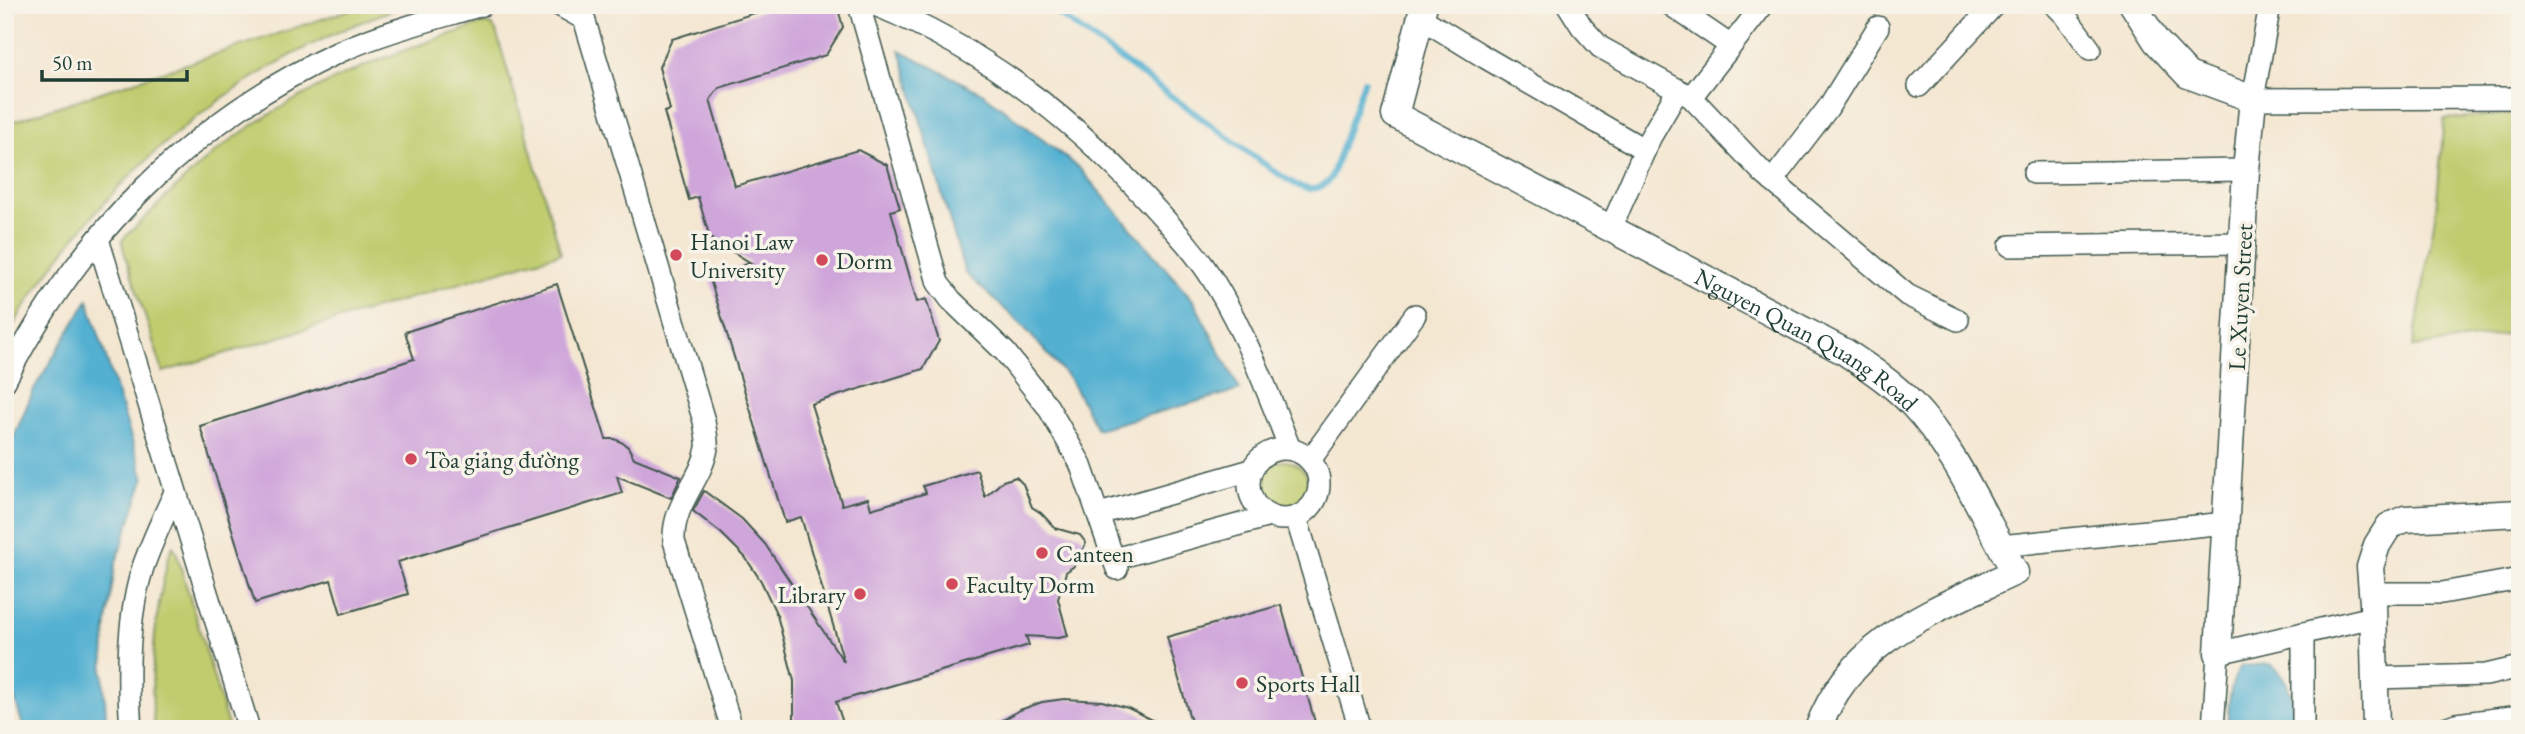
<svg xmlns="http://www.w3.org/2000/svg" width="2525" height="734" viewBox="0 0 2525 734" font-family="'EB Garamond',serif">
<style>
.green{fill:#c0cc6e;stroke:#708451;stroke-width:2}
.water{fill:#52b0d1;stroke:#387682;stroke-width:2}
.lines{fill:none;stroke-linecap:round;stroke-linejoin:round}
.stream{stroke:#52b0d1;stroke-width:6}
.building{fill:#cfa6da}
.minor-casing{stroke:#3f564c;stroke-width:24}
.tertiary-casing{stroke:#3f564c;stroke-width:29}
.minor{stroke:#fff;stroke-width:21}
.tertiary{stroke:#fff;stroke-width:26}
.poi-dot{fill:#d1495b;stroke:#f7f3e8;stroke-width:2.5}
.labels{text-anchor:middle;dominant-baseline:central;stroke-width:7;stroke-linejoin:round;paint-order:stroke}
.poi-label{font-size:24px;fill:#1f3d34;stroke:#f7f3e8;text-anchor:start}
.street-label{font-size:24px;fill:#1f3d34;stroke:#f7f3e8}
</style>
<rect width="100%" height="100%" fill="#f7f3e8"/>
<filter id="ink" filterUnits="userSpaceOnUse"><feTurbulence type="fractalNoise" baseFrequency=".0143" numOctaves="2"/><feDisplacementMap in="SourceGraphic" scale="14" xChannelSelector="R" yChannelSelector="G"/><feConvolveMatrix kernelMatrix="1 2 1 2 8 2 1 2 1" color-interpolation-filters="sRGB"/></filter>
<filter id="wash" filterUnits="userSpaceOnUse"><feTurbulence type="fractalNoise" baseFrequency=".00686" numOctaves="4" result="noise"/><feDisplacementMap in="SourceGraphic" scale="28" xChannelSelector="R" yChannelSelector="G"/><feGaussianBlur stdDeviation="1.57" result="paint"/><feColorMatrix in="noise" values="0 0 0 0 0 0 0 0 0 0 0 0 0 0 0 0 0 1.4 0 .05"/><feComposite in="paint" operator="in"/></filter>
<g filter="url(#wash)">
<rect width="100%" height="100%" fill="#f4e7d2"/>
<g class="green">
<path d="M 364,5 L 407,5 C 233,63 97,181 5,339 L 5,124 Z"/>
<path d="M 485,23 L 492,25 L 496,31 L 561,253 L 163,372 L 123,248 L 122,241 L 125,237 C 157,207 188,173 223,146 C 304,85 390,53 485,23 Z"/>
<path d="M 2520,113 L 2520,332 L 2413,347 L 2436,210 L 2444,119 Z"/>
<circle cx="1284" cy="486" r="25"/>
<path d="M 173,546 L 176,551 L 229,729 L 154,729 C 150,679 153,631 163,582 C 166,571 167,555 173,546 Z"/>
</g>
<g class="water">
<path d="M 900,50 L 984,94 L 1079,168 L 1193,300 L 1240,390 L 1097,429 L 1069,378 L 1022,325 L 965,273 Z"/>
<path d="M 88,300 L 144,479 L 115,565 L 106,630 L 103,670 L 107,729 L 24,729 L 5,667 L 5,458 L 34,389 Z"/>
<path d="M 2271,664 C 2292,680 2294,705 2296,729 L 2227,729 C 2229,706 2228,685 2241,666 Z"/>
</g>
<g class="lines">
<path class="stream" d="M 1046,5 L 1274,171 C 1293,183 1313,201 1331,178 L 1364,81"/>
</g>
<g id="blocks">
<g class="building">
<path d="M 780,5 L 837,5 L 843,27 L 826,55 L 719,88 L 710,100 L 735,186 L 858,150 L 887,165 L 900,208 L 891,211 L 917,302 L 926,299 L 939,341 L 923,369 L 811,404 L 842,505 L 868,498 L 871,509 L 926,493 L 923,486 L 977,470 L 985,497 L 1003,481 L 1016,477 L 1023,484 L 1032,507 L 1041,513 L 1055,528 L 1080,535 L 1086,543 L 1074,566 L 1066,572 L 1058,599 L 1068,636 L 1058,638 L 1026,636 L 1029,645 L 836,702 L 845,729 L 794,729 L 794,681 L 777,615 L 761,581 L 745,557 L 721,533 L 693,511 L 704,491 L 742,519 L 765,544 L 844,662 L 801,517 L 785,522 L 709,276 L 751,263 L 710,238 L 698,197 L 689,200 L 664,112 L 670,110 L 659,67 L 672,39 Z"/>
<path d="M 557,284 L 606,439 L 615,439 L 623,443 L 628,447 L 634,458 L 681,477 L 671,498 L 617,476 L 622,493 L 398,562 L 408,594 L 341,614 L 331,580 L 255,603 L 200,426 L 414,359 L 405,332 Z"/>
<path d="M 1281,605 L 1317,729 L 1193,729 L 1167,637 Z"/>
<path d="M 1064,699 L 1102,701 L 1128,708 L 1171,729 L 988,729 L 1020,710 L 1042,702 Z"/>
</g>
</g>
</g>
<g filter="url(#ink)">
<use href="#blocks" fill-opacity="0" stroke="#3f564c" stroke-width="2"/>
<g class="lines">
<defs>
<g id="minor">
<path d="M 559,5 L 584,19"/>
<path d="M 580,5 L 704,421 C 705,429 708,439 707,448 C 702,480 672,504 674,541 L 732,729"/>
<path d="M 859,5 L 938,283 L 951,300 L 1005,352 L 1048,407 L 1080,463 L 1117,569"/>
<path d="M 875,5 C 981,48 1072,117 1149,202 C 1172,227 1195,251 1213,280 C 1245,332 1268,392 1290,449"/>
<path d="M 1568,5 L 1582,27 L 1600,47 L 1691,97 L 1763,173 L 1907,295 L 1958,320"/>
<path d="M 1671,5 L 1731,46"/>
<path d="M 2055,5 L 2065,15 L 2090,49"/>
<path d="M 2270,5 L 2253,99 L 2520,98"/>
<path d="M 1421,18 L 1486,58 L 1645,150"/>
<path d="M 1919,86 L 1994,5"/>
<path d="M 1691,97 L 1763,5"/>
<path d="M 2034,173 L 2246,170"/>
<path d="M 1772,181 L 1828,108 L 1878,27"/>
<path d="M 1611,228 L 1650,138 L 1678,90"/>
<path d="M 98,239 L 249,729"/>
<path d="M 2010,246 L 2243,243"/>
<path d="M 5,381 C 78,236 193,119 341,51 C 386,31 435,19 482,5"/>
<circle cx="1284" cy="484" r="35"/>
<path d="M 1310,460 L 1415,315"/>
<path d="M 1099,514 L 1251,470"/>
<path d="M 1296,517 L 1360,729"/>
<path d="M 2000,546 L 2226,523"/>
<path d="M 1114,559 L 1270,516"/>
<path d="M 2372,593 L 2442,593 L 2520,579"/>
<path d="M 2303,633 L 2303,729"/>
<path d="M 2375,678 L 2486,675 L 2520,667"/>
<path d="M 131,729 C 127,677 127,617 143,567 C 152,541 164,516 175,492"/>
<path d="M 2213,729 L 2218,653 L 2373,617"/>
<path d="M 2442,729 L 2456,724 L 2520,716"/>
</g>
<g id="tertiary">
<path id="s1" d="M 1424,5 L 1395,115 L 1845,352 C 1869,368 1892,383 1912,404 C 1955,449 1984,518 2015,572 C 1936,610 1851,638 1818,729"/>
<path d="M 2133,5 L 2156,41 L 2188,75 L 2253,99 L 2246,170 L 2218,653"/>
<path d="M 2376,729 L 2373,603 L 2370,567 L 2377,545 L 2389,526 L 2405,519 L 2520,513"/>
</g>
</defs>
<use href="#minor" class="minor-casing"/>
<use href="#tertiary" class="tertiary-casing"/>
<use href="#minor" class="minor"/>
<use href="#tertiary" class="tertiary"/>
</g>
</g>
<g class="poi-dot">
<circle cx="676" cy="255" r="7"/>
<circle cx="822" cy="260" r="7"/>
<circle cx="411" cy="459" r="7"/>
<circle cx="1042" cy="553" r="7"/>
<circle cx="952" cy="584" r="7"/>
<circle cx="860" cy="594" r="7"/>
<circle cx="1242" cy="683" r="7"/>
</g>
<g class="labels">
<g class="poi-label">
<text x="690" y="241">Hanoi Law<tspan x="690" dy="28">University</tspan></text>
<text x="836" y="260">Dorm</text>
<text x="425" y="459">Tòa giảng đường</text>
<text x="1056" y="553">Canteen</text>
<text x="966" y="584">Faculty Dorm</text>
<text x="846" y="594" text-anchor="end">Library</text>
<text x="1256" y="683">Sports Hall</text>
</g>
<g class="street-label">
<text transform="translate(2240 297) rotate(-87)">Le Xuyen Street</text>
<text stroke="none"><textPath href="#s1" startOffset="583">Nguyen Quan Quang Road</textPath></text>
</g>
</g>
<rect width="2525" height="734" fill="none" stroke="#f7f3e8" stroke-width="28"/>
<path d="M42 70v10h145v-10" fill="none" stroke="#1f3d34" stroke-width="3.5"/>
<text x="52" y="70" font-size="21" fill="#1f3d34" stroke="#f7f3e8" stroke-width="5" paint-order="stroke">50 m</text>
</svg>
